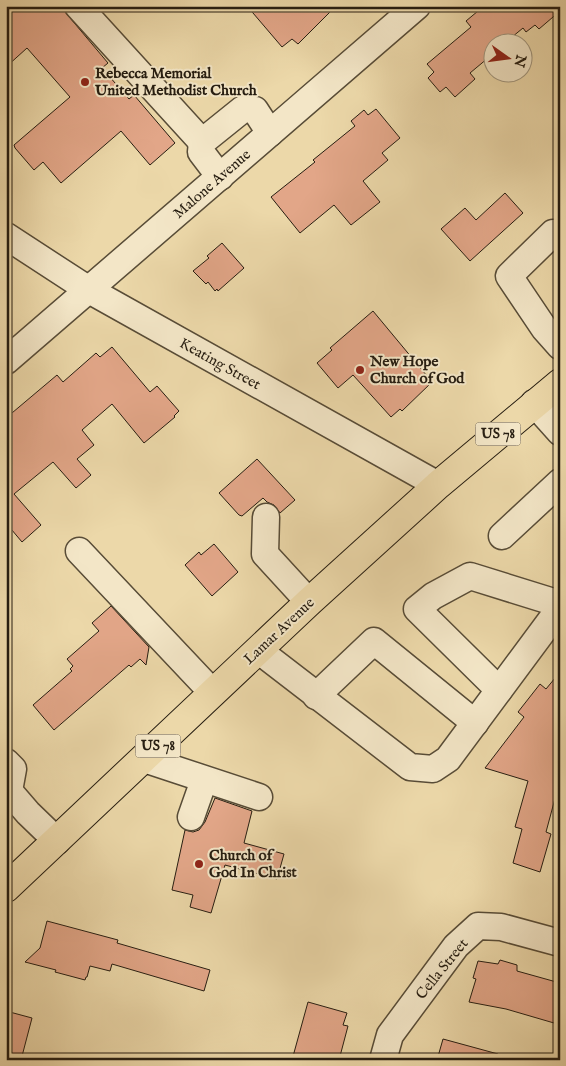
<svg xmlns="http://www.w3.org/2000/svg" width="566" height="1066" viewBox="0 0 566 1066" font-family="'IM FELL English',serif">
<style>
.building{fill:#e2a688;stroke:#261d11}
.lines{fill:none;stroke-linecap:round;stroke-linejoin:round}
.minor-casing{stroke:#584c37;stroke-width:29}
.major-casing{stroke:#261d11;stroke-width:30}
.minor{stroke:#f3e6c7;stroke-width:26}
.major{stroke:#ecd8a9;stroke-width:28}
.poi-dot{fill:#8f2418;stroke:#f3e6c7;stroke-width:2}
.labels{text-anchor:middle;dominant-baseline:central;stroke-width:4;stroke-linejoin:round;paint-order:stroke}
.shield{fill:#f3e6c7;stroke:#645948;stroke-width:1}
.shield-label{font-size:14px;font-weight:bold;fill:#261d11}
.poi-label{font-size:15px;font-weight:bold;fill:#261d11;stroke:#f3e6c7;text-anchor:start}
.street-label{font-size:15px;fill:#261d11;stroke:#f3e6c7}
</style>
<rect width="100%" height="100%" fill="#ecd8a9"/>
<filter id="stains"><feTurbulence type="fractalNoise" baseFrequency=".004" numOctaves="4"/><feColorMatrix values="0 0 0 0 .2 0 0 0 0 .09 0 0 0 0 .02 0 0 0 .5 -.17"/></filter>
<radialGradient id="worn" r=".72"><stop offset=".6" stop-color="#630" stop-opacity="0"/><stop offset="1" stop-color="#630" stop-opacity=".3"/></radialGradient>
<g class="building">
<path d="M 6,6 L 60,6 L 108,63 L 102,68 L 129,99 L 134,95 L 175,143 L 150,165 L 121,131 L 61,183 L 43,162 L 34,170 L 15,148 L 14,145 L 70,97 L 27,48 L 6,67 Z"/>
<path d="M 247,6 L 336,6 L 298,44 L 292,39 L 282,47 Z"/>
<path d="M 484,6 L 560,6 L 560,11 L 539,29 L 535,25 L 526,32 L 523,28 L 506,42 L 494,42 L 494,53 L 470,73 L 475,79 L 455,97 L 446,87 L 440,92 L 428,78 L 434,72 L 427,64 L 471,27 L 466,21 Z"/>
<path d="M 376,109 L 400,138 L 382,153 L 388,160 L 363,181 L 380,202 L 351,225 L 334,205 L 300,233 L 271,197 L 315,162 L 313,160 L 355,126 L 351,121 L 364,110 L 368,115 Z"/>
<path d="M 505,193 L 523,213 L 470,261 L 441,229 L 465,208 L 476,220 Z"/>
<path d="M 222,243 L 244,268 L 218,291 L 217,289 L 215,291 L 208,282 L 206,284 L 193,271 L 209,258 L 207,256 Z"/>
<path d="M 373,311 L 432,382 L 402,411 L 400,409 L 391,417 L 353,375 L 338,388 L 317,363 L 332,350 L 330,348 Z"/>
<path d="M 112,347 L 150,392 L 157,386 L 179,411 L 174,416 L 175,417 L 144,443 L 112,404 L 82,430 L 94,445 L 77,459 L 91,475 L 76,488 L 53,462 L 14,494 L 41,525 L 22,542 L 6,523 L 6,418 L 57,375 L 63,382 L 96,353 L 100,357 Z"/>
<path d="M 257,459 L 295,500 L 280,513 L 274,505 L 267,502 L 263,498 L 242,516 L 239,515 L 219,493 Z"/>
<path d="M 214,544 L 238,572 L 212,596 L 185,565 L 199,552 L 201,555 Z"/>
<path d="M 111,606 L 149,647 L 146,665 L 140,659 L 131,667 L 129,665 L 54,730 L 33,705 L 72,671 L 70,669 L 73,666 L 67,659 L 99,631 L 92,623 Z"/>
<path d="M 560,672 L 560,780 L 546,832 L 551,834 L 540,872 L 513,863 L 522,829 L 515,827 L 528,781 L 485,768 L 524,717 L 518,712 L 540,684 L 546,689 Z"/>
<path d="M 215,798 L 252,811 L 244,843 L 284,854 L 277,879 L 225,865 L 211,913 L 190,907 L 193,895 L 172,890 L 185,830 L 193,832 L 199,830 L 205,822 Z"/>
<path d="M 47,921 L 118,940 L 117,943 L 210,970 L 204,991 L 112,964 L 110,971 L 90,966 L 87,977 L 86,977 L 85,980 L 55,972 L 56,970 L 25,962 L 40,948 Z"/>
<path d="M 500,960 L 517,965 L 517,971 L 560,983 L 560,1004 L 554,1023 L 506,1009 L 469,1002 L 476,979 L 473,978 L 478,961 L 498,964 Z"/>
<path d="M 308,1002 L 347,1013 L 343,1025 L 348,1026 L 339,1060 L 292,1060 Z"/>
<path d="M 6,1011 L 32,1018 L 21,1060 L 6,1060 Z"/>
<path d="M 443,1039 L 498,1054 L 498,1060 L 437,1060 Z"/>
</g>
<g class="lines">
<defs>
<g id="minor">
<path d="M 78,6 L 202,142"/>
<path d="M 220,177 L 201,152 L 202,142 L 243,109 L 255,110 L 270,133"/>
<path d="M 553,233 L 509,276 L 544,328 L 560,346"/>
<path d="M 6,236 L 89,290 L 438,485"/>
<path d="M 6,361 L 417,6"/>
<path d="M 534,403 L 560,432"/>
<path d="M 266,517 L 265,554 L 309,602"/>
<path d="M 502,536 L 560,482"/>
<path d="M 79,551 L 213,693"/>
<path d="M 258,650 L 410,767 L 433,769 L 448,759 L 560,608"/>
<path d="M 499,690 L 417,609 L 433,596 L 470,576 L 560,604"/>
<path d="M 316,696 L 374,641 L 475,723"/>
<path d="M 144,759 L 259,797"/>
<path d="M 6,762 L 13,769 L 9,791 L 28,813 L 57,841"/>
<path d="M 191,817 L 204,780"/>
<path d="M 383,1060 L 390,1035 L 456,946 L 478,926 L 501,927 L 560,943"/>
</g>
<path id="major" d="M 6,888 L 309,602 L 438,485 L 560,383"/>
</defs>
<use href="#minor" class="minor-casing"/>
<use href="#major" class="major-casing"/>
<use href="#minor" class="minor"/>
<use href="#major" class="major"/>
</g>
<g class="poi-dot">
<circle cx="85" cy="82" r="5"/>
<circle cx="360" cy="370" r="5"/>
<circle cx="199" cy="864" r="5"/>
</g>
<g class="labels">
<g class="shield">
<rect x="475.5" y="422.5" width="45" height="23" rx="4"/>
<rect x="135.5" y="734.5" width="45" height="23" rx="4"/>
</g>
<g class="shield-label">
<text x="498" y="434">US 78</text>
<text x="158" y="746">US 78</text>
</g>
<g class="poi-label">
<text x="95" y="73">Rebecca Memorial<tspan x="95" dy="17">United Methodist Church</tspan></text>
<text x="370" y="361">New Hope<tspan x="370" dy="17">Church of God</tspan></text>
<text x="209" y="855">Church of<tspan x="209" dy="17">God In Christ</tspan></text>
</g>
<g class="street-label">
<text transform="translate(212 184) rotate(-41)">Malone Avenue</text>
<text transform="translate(220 364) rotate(29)">Keating Street</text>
<text transform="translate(279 631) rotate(-43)">Lamar Avenue</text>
<text transform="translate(442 969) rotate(-51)">Cella Street</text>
</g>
</g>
<rect width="566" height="1066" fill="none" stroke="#ecd8a9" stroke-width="25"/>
<rect x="8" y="8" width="551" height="1051" fill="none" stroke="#261d11" stroke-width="2.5"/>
<rect x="12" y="12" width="541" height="1041" fill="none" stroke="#261d11"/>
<g transform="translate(508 58) rotate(104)"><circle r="24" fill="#f3e6c7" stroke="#a1967e"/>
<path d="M0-4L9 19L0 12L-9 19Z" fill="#8f2418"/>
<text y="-8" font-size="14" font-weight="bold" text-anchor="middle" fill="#261d11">N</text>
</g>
<rect width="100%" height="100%" filter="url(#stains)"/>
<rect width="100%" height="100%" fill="url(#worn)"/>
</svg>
